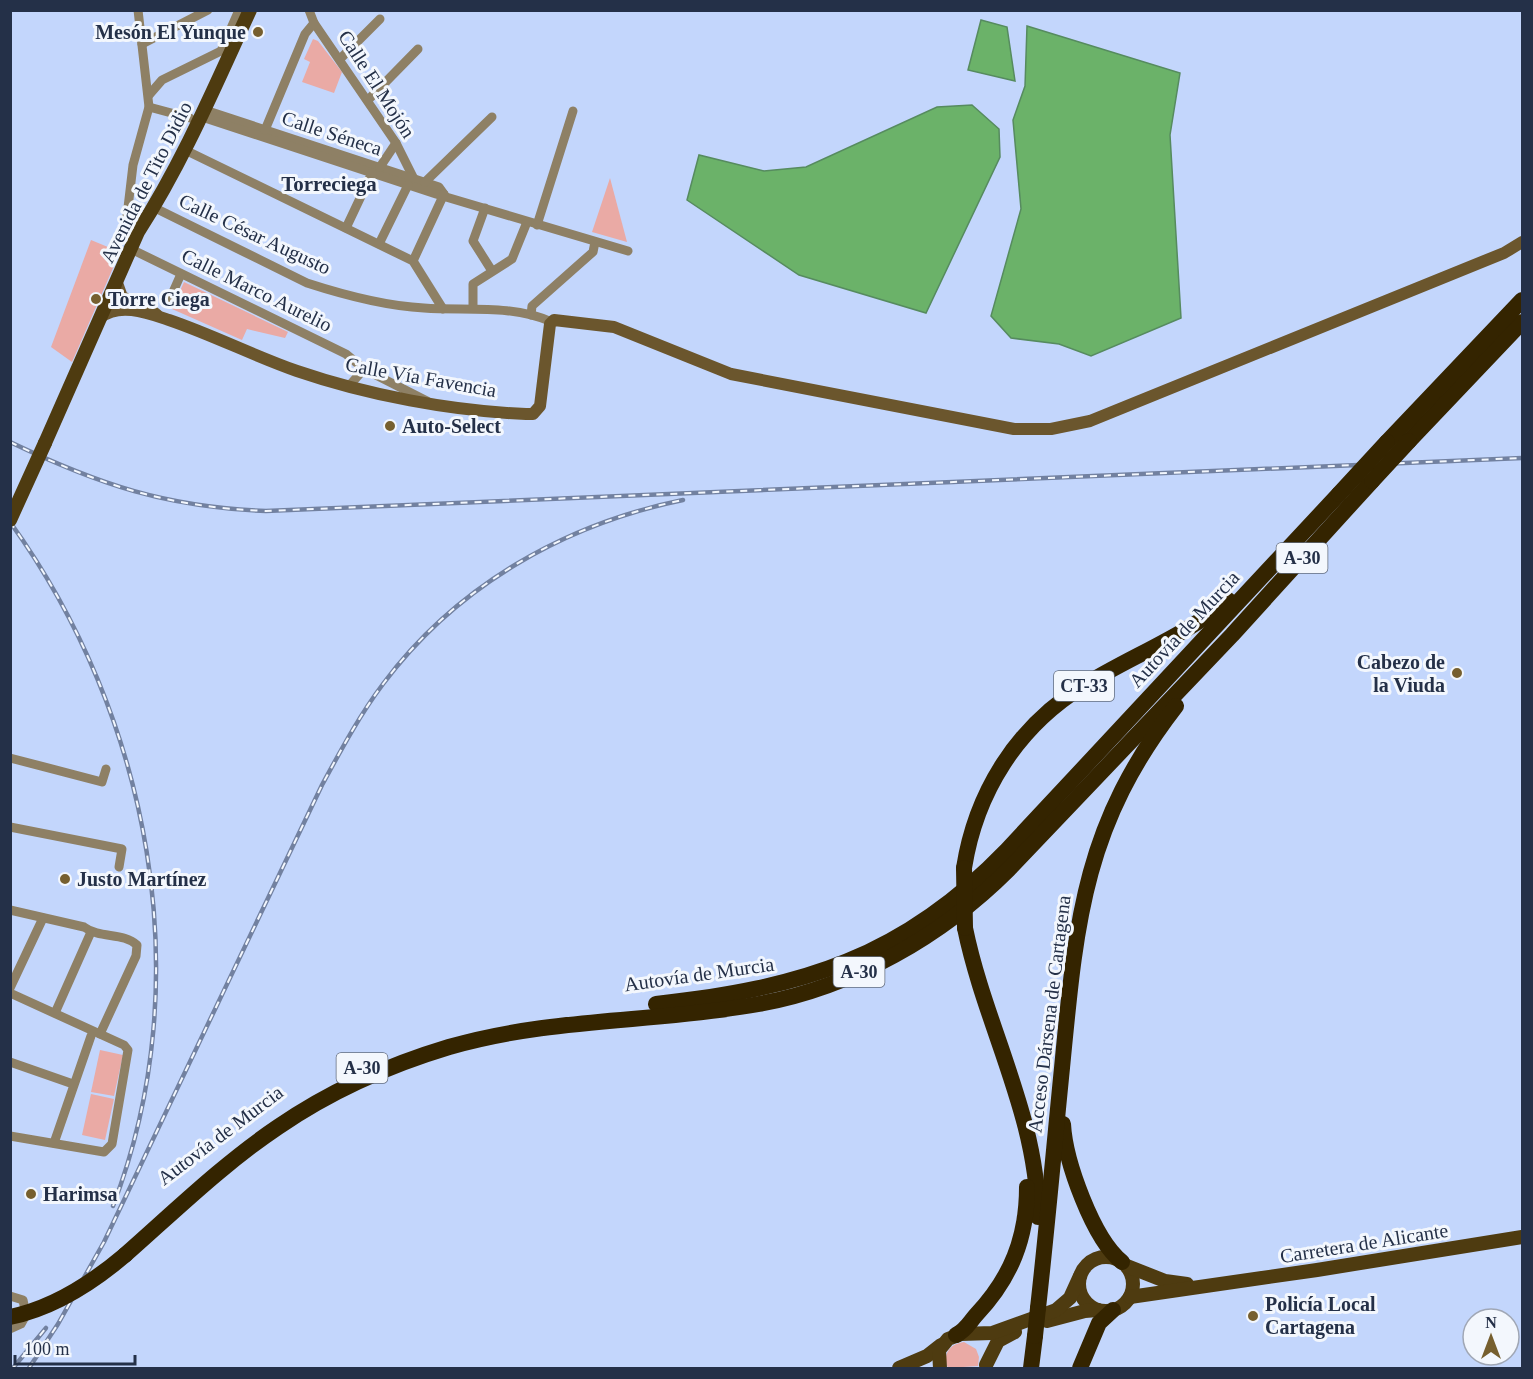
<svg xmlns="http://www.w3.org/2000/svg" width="1533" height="1379" viewBox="0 0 1533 1379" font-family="Georgia,serif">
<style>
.green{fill:#eaaaa5}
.water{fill:#6bb269;stroke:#568b5f;stroke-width:1.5}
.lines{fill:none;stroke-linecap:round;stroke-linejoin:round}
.street{stroke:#8e8065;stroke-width:9}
.secondary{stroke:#6b562d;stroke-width:12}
.primary{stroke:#4e3b10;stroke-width:14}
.highway{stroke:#342400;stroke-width:16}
.rail-casing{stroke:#7281a0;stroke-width:4.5}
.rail{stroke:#f3f7fd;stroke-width:2;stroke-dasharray:7;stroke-linecap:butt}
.primary-bridge{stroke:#4e3b10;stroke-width:14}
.highway-bridge{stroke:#342400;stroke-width:16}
.poi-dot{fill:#765f2f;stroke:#f3f7fd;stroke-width:2}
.labels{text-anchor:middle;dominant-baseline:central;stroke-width:6;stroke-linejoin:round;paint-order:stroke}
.shield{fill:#f3f7fd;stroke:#626c7e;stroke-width:1.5}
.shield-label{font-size:18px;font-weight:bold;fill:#243048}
.poi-label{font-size:20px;font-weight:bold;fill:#243048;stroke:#f3f7fd;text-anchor:start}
.street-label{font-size:20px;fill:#243048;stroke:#f3f7fd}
.neighbourhood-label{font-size:21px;font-weight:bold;fill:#243048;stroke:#f3f7fd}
</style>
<rect width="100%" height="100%" fill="#c3d6fc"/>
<g class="green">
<path d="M 313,39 L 318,41 L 342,72 L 334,93 L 302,82 L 310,62 L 304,59 Z"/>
<path d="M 610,178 L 627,242 L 592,232 Z"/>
<path d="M 91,240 L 120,252 L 72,362 L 51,347 Z"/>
<path d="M 184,282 L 288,332 L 285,338 L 247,329 L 242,340 L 172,309 Z"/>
<path d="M 100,1050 L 123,1055 L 114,1096 L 91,1092 Z"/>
<path d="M 91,1094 L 114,1099 L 105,1140 L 82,1135 Z"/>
<path d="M 964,1342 L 976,1349 L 979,1357 L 978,1366 L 948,1368 C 942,1355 949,1344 964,1342 Z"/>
</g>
<g class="water">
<path d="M 981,20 L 1007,27 L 1015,81 L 968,70 Z"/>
<path d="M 1027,26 L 1180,73 L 1170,135 L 1181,318 L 1091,356 L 1059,344 L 1011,338 L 991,316 L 1021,209 L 1013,120 L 1025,86 Z"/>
<path d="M 972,105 L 999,129 L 1000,157 L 926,313 L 799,275 L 687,200 L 699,155 L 764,171 L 806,167 L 937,107 Z"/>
</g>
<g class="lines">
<g class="street">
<path d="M 138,10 L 149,107 L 133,165 L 127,216 L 128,222 L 138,232"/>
<path d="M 309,10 L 314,23 L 396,143 L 414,179"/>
<path d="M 142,44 L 208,10"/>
<path d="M 340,59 L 380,19"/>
<path d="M 149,95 L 162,80 L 221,51 L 239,10"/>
<path d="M 368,100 L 418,49"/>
<path d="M 149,107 L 190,118"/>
<path d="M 205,110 L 439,187 L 444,194"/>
<path d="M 202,117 L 436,194 L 628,251"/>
<path d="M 265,130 L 305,34 L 314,23"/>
<path d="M 185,150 L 413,261 L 443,309"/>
<path d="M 380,167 L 396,143"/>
<path d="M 425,182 L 492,117"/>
<path d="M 155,208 L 307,283 C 344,295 385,306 424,308 C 466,311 511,304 552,322"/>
<path d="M 485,208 L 473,241 L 492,271"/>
<path d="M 537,225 L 573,111"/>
<path d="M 346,228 L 372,173"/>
<path d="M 379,244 L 408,185"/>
<path d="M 131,249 L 346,354 L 364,369"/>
<path d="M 413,261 L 444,194"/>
<path d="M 169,301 L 181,274"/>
<path d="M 473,308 L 473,284 L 512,259 L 527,222"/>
<path d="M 531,315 L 532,306 L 593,252 L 595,242"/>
<path d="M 349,386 L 364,369 L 427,401"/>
<path d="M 10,758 L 102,782 L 106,769"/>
<path d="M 10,827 L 122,849 L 119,867"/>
<path d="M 10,910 L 84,927 C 100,939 123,932 137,945 L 136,956 L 100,1034"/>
<path d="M 10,988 L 43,918"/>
<path d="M 10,993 L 124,1045 L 128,1050 L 112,1144 L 104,1152 L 10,1136"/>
<path d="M 55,1013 L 91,932"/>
<path d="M 10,1062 L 73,1084"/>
<path d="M 54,1143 L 91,1036"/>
<path d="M 10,1296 L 23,1300 L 26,1315 L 21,1324 L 10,1329"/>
</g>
<g class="secondary">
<path d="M 117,283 L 122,297 L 147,307 L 157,315"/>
<path d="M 100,318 C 119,302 148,313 169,320 C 213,335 254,356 297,371 C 367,395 452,411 526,414 L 533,414 L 540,406 L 550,324 L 554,320 L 614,327 L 731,374 L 1014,429 L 1051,429 L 1090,421 L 1504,253 L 1522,242"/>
</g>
<g class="primary">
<path d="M 45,443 L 138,232 C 183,162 215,86 250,10"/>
<circle cx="1106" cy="1284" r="27"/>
<path d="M 1127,1266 L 1165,1281 L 1187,1284"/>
<path d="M 1130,1297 L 1317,1270 L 1522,1237"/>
<path d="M 1047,1321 L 1085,1311 L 1098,1310"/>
<path d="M 986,1365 L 998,1341 L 1015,1332"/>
<path d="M 899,1368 L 927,1356 L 941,1345"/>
<path d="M 940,1368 L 939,1350 L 948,1339 L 961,1334 L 992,1333 L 1056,1310 L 1070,1298 L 1080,1276"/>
</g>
<g class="highway">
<path d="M 1409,441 L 1522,322"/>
<path d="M 1387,442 L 1522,300"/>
<path d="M 964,868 C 976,792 1017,727 1083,686 C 1131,656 1184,637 1228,600"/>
<path d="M 965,928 C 985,1026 1038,1116 1038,1217"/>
<path d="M 656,1004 C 801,988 903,958 1007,850 L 1339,494"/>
<path d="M 1063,1124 C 1065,1161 1093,1239 1122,1262"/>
<path d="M 125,1255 C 175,1211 223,1164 278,1127 C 329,1092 389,1065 449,1047 C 553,1017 654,1023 759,1004 C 853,987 942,936 1009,869 L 1232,635 L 1372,481"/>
<path d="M 1038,1308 C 1047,1228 1054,1148 1062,1068 C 1076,923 1083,826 1176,706"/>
<path d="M 956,1335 C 966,1330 969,1323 976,1315 C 1011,1278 1027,1238 1027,1187"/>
<path d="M 1031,1368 L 1035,1336"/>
<path d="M 1080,1368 L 1099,1323 L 1113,1310"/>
</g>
<defs>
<g id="rail">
<path d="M 10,442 C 100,485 166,507 266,511 L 1522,458"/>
<path d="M 10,522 C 150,716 200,979 113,1206"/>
<path d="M 13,1368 L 46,1328"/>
<path d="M 29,1368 L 58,1324 L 104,1242 L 322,785 C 341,750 359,716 383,684 C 456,586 565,524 683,500"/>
</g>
</defs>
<use href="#rail" class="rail-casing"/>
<use href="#rail" class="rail"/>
<path class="primary-bridge" d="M 10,520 L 45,443"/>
<g class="highway-bridge">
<path d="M 1372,481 L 1409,441"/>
<path d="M 1339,494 L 1387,442"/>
<path d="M 964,868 L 965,928"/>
<path d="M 10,1317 C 54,1308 92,1283 125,1255"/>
<path d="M 1035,1336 L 1038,1308"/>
</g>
</g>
<g class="poi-dot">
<circle cx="258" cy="32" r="6"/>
<circle cx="96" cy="299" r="6"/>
<circle cx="390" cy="426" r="6"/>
<circle cx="1457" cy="673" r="6"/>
<circle cx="65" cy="879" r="6"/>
<circle cx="31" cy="1194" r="6"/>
<circle cx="1253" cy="1316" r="6"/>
</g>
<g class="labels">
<g class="shield">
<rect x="1276.5" y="543" width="51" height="30" rx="4.5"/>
<rect x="1054" y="671" width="60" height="30" rx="4.5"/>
<rect x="833.5" y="957" width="51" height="30" rx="4.5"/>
<rect x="336.5" y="1053" width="51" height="30" rx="4.5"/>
</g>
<g class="shield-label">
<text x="1302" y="558">A-30</text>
<text x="1084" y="686">CT-33</text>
<text x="859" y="972">A-30</text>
<text x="362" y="1068">A-30</text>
</g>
<g class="poi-label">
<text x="246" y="32" text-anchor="end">Mesón El Yunque</text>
<text x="108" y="299">Torre Ciega</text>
<text x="402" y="426">Auto-Select</text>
<text x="1445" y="662" text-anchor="end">Cabezo de<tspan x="1445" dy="23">la Viuda</tspan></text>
<text x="77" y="879">Justo Martínez</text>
<text x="43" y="1194">Harimsa</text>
<text x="1265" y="1304">Policía Local<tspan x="1265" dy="23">Cartagena</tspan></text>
</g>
<g class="street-label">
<text transform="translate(377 84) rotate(57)">Calle El Mojón</text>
<text transform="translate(332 133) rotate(18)">Calle Séneca</text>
<text transform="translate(146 182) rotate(-63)">Avenida de Tito Didio</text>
<text transform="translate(255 234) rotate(25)">Calle César Augusto</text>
<text transform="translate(257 290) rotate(26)">Calle Marco Aurelio</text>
<text transform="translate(421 377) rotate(10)">Calle Vía Favencia</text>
<text transform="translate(1184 629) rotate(-47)">Autovía de Murcia</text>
<text transform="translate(699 974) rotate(-8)">Autovía de Murcia</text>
<text transform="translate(1049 1014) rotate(-83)">Acceso Dársena de Cartagena</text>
<text transform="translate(220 1135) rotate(-37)">Autovía de Murcia</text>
<text transform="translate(1364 1243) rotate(-9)">Carretera de Alicante</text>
</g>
<g class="neighbourhood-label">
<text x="329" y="184">Torreciega</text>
</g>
</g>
<rect width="1533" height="1379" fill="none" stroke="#243048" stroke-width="24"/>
<g transform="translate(1491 1337)"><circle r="28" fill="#f3f7fd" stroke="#a0a7b5" stroke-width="1.5"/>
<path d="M0-4.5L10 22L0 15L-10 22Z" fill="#765f2f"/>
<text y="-9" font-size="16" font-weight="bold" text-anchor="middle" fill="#243048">N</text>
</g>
<path d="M15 1355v9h120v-9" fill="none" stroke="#243048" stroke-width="3"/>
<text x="24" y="1355" font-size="18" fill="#243048" stroke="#f3f7fd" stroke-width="4.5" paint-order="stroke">100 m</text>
</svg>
